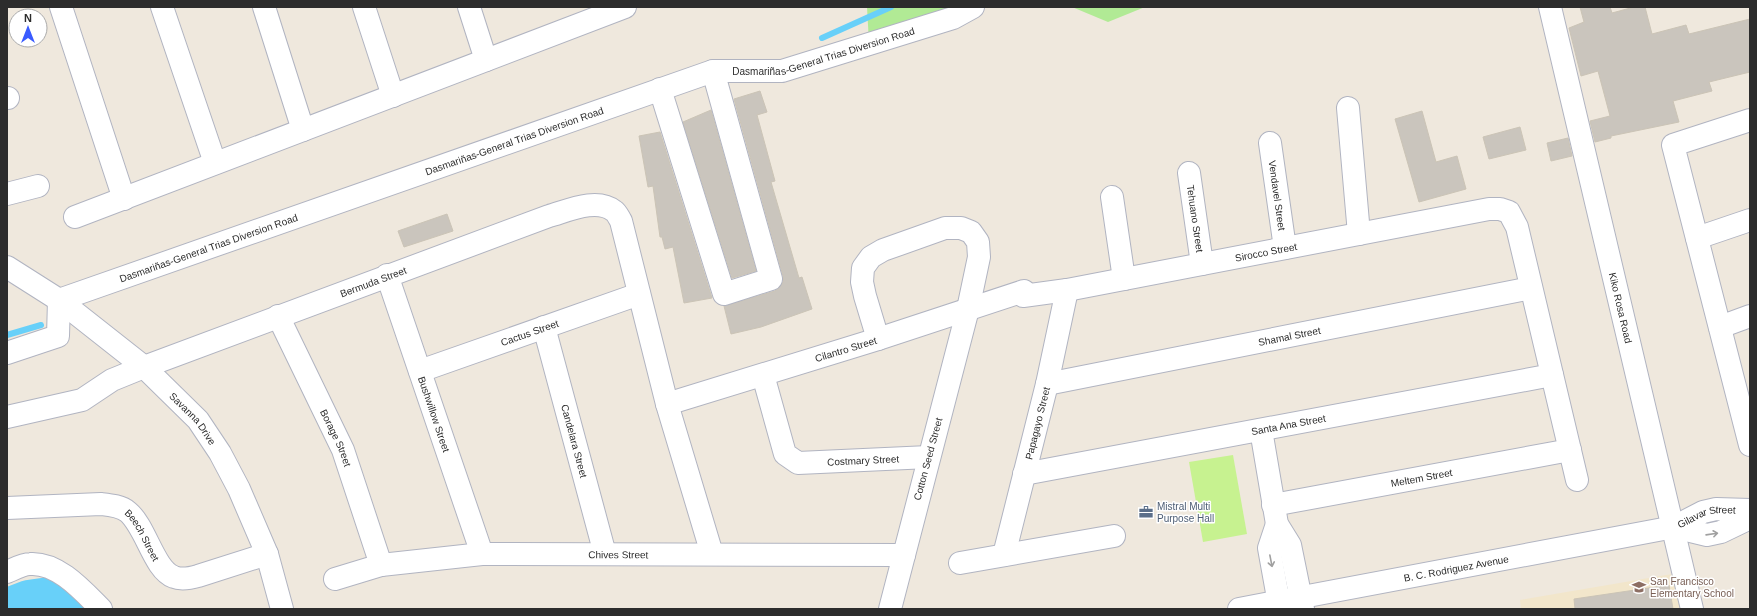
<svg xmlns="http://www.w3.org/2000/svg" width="1757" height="616" viewBox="0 0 1757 616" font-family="Arial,sans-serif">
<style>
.education{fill:#f2e6cb}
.green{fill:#b1ea95}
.pitch{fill:#c7f290}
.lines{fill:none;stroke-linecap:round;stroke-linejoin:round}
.stream{stroke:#68d0f9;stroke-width:6}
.river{stroke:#68d0f9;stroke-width:36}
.building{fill:#cac5bd;stroke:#cbc4b6}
.minor-casing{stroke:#b1b4c1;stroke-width:24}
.tertiary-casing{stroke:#b1b4c1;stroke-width:24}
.minor{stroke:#fff;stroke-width:22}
.tertiary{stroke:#fff;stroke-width:22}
.oneway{stroke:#a0a0a0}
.labels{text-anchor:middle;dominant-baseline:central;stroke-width:3;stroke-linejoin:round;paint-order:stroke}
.street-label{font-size:10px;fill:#2c2c2c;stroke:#fff}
.service-label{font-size:10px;fill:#4e5e75;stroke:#fff;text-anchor:start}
.education-label{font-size:10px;fill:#785e54;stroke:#fff;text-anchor:start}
</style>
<rect width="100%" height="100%" fill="#efe8dd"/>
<path class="education" d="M 1678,573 L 1685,609 L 1521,609 L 1520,600 Z"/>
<g class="green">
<path d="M 867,7 L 951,7 L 869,43 Z"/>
<path d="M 1072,7 L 1145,7 L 1108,22 Z"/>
</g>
<path class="pitch" d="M 1233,455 L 1247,534 L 1203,542 L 1189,462 Z"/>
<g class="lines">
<g class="stream">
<path d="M 822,38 L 891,7"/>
<path d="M 7,335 L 41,325"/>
</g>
<path class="river" d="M 7,606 L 28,598 L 49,595 L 67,609"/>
</g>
<g class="building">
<path d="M 1580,7 L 1610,7 L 1612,13 L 1634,7 L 1645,7 L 1652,34 L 1686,25 L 1689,34 L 1750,19 L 1750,72 L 1709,82 L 1712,91 L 1673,101 L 1679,122 L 1611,136 L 1611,138 L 1595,142 L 1590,121 L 1610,116 L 1598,71 L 1581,76 L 1569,28 L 1584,22 Z"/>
<path d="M 760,91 L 767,112 L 757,115 L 775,181 L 771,182 L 799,278 L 802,277 L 812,309 L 761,327 L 731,334 L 724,306 L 775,291 L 780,287 L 783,282 L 783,276 L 734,99 Z"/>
<path d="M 711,110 L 756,271 L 732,278 L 683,122 Z"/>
<path d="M 1422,111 L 1436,162 L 1457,156 L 1466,189 L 1419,202 L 1395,119 Z"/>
<path d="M 1520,127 L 1526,150 L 1489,159 L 1483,137 Z"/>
<path d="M 660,132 L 712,298 L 684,303 L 673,247 L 665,249 L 662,237 L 660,237 L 653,186 L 648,187 L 639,136 Z"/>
<path d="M 1568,138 L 1572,156 L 1551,161 L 1547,143 Z"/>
<path d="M 447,214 L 453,231 L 404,247 L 398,231 Z"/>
<path d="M 1669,585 L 1673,609 L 1575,609 L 1574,599 Z"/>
</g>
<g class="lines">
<defs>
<g id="minor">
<path d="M 61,7 L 124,199"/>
<path d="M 162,7 L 215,163"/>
<path d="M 264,7 L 303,130"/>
<path d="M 364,7 L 393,96"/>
<path d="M 469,7 L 486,60"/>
<path d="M 660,89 L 724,294 L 771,279 L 713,71"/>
<path d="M 7,98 L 8,98"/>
<path d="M 1348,108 L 1359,234"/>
<path d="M 1750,120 L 1673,145 L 1750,445"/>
<path id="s1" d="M 1270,143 L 1285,248"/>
<path id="s2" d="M 1189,173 L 1202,264"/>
<path d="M 7,194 L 38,186"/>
<path d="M 1112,197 L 1124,279"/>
<path d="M 75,217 L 625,7"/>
<path d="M 1697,238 L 1750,220"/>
<path id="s3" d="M 7,267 L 59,300 L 144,367 L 198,420 L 220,453 L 239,489 L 267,554 L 282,609"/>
<path id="s4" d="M 387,275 L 482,554"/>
<path id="s5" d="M 1023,296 L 1067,290 L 1489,209 L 1500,209 L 1509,212 L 1517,227 L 1577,480"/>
<path id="s6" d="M 278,316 L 343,450 L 381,565"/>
<path id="s7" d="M 544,327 L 605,554"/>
<path d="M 1720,327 L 1750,316"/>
<path d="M 878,339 L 865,296 L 862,282 L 863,268 L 871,257 L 883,250 L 945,228 L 961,228 L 971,232 L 978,242 L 979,257 L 968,309 L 890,609"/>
<path id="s8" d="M 7,353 L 58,336 L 59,300 L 713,71 L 782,71 L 953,18 L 973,7"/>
<path id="s9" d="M 420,371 L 639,294"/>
<path id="s10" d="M 763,375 L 785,454 L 798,463 L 929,457"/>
<path id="s11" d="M 1047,384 L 1531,288"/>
<path id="s12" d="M 667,404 L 878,339 L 1024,291"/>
<path id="s13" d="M 7,417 L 82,400 L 112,380 L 144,367 L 549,216 C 567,211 597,197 614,211 C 617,213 619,218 621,221 L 667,404 L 712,554"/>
<path d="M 1261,430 L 1277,524 L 1290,545 L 1303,609"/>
<path id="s14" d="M 1024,474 L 1552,375"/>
<path id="s15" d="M 1273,505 L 1570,450"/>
<path id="s16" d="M 7,508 L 101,504 C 110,505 121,506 128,512 C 146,527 154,570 174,577 C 181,580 191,578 198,576 L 267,554"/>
<path d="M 1277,524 L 1269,548 L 1280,609"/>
<path d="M 1674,527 L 1707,535 L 1721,532 L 1750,518"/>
<path id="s17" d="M 1674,527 L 1703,512 L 1716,509 L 1750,510"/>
<path id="s18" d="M 1004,555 L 1047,384 L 1067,290"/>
<path d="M 960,563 L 1114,536"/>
<path d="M 7,572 C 14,569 23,564 30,564 C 58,562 83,591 101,609"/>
<path id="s19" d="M 335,579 L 381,565 L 482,554 L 904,555"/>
</g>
<g id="tertiary">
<path id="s20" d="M 1550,7 L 1692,609"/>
<path id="s21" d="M 1239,609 L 1674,527"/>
</g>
</defs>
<use href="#minor" class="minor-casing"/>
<use href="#tertiary" class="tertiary-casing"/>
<use href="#minor" class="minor"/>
<use href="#tertiary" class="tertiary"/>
</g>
<defs><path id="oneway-shaft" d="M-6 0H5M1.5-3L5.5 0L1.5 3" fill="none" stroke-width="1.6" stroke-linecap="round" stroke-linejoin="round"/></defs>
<g class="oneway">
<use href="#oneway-shaft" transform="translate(1712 534) rotate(-8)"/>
<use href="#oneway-shaft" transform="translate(1271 561) rotate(79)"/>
</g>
<defs>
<symbol id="office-bare" viewBox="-9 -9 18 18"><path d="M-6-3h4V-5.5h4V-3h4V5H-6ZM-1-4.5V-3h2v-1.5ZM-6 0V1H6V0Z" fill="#5c6f8a" stroke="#fff" stroke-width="2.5" paint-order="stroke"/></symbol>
<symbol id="school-bare" viewBox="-9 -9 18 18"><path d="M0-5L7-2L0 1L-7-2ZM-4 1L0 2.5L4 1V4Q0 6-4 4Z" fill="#8d6e63" stroke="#fff" stroke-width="2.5" paint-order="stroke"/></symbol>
</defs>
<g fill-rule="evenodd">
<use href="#office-bare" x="1136" y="502" width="20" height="20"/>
<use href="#school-bare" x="1629" y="577" width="20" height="20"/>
</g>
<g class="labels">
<g class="street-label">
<text stroke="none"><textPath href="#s8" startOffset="896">Dasmariñas-General Trias Diversion Road</textPath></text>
<text stroke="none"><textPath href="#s8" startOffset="572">Dasmariñas-General Trias Diversion Road</textPath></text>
<text stroke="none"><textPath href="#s1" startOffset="53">Vendavel Street</textPath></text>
<text stroke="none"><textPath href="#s2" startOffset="46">Tehuano Street</textPath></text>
<text stroke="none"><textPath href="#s8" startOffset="248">Dasmariñas-General Trias Diversion Road</textPath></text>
<text stroke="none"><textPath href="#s5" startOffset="247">Sirocco Street</textPath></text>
<text stroke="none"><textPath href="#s13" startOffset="392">Bermuda Street</textPath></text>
<text stroke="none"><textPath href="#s20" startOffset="309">Kiko Rosa Road</textPath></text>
<text stroke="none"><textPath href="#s9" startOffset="116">Cactus Street</textPath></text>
<text stroke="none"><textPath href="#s11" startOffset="247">Shamal Street</textPath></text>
<text stroke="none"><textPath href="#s12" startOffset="187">Cilantro Street</textPath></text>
<text stroke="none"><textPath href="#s4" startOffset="147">Bushwillow Street</textPath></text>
<text stroke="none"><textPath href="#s3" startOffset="241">Savanna Drive</textPath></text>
<text stroke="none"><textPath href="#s18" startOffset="136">Papagayo Street</textPath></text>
<text stroke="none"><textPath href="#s14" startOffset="269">Santa Ana Street</textPath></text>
<text stroke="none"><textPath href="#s6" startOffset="135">Borage Street</textPath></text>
<text stroke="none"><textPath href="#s7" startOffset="118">Candelara Street</textPath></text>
<text transform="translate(928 459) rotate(-75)">Cotton Seed Street</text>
<text stroke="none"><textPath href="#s10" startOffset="163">Costmary Street</textPath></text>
<text stroke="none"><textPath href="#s15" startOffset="151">Meltem Street</textPath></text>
<text stroke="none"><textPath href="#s17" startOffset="35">Gilavar Street</textPath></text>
<text stroke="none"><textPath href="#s16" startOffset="150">Beech Street</textPath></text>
<text stroke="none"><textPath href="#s19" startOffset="286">Chives Street</textPath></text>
<text stroke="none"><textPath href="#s21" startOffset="221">B. C. Rodriguez Avenue</textPath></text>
</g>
<g class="service-label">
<text x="1157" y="506">Mistral Multi<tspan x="1157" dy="12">Purpose Hall</tspan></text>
</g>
<g class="education-label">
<text x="1650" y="581">San Francisco<tspan x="1650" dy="12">Elementary School</tspan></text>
</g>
</g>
<rect width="1757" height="616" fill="none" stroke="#2c2c2c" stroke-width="16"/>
<g transform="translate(28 28)"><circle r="19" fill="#ffffff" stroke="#ababab"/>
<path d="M0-3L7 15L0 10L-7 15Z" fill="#3a5bff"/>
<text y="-6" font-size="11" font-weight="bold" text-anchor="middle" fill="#2c2c2c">N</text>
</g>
</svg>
